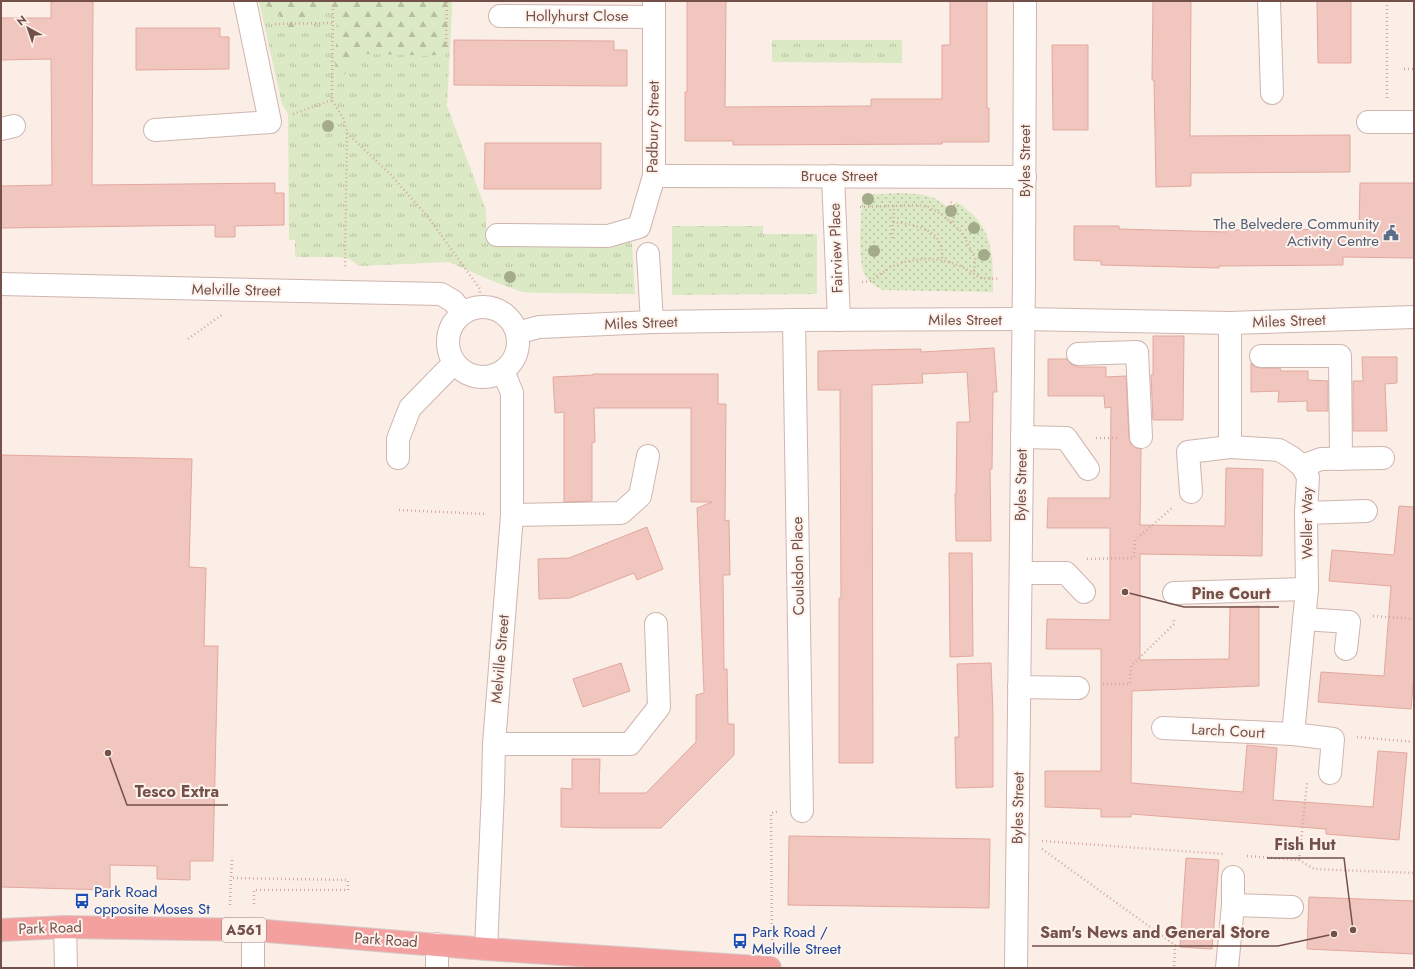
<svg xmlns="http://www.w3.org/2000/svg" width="1415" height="969" viewBox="0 0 1415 969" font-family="Jost,sans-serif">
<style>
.grass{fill:url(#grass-tufts)}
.forest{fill:url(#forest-firs)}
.garden{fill:url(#garden-dots)}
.building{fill:#f0c6be;stroke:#e2a89f}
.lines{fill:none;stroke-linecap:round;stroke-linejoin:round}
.minor-casing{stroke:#cfb5af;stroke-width:24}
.highway-casing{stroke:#d5cac9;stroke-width:24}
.path{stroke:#d5a9a1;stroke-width:2.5;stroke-dasharray:1 3;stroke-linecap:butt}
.minor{stroke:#fff;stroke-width:22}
.highway{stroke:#f3a09f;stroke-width:22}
.tree{fill:#a4ab8b}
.labels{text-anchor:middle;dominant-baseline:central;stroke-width:4;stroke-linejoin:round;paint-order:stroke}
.shield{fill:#fef3ec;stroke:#9d817b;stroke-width:1}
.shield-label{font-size:14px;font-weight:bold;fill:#74504b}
.street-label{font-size:15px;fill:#74504b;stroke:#fef3ec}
.service-label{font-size:15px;fill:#4e5e75;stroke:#fef3ec;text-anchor:end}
.transit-label{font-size:15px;fill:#164399;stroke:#fef3ec;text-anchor:start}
.leader{fill:none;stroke:#74504b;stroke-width:1.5}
.callout-dot{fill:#74504b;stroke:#fef3ec;stroke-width:1.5}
.callout-label{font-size:16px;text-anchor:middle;font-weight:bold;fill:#74504b;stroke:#fef3ec;stroke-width:4;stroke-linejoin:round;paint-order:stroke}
</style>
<defs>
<pattern id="grass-tufts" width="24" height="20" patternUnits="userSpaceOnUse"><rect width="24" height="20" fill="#dce9c5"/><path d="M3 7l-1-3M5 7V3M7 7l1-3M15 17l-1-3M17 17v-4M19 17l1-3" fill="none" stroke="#b7bfa2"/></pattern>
<pattern id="forest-firs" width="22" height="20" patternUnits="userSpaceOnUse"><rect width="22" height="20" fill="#dce9c5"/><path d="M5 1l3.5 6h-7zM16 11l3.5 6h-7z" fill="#b7bfa2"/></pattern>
<pattern id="garden-dots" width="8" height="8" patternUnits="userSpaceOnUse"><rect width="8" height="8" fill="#dce9c5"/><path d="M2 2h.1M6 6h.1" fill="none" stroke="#b7bfa2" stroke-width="1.8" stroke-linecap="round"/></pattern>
</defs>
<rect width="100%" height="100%" fill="#fbeee6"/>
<g class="grass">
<path d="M 259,1 L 469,1 L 452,2 L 447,106 L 486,210 L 486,240 L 632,242 L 635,294 L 542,293 L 522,292 L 490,280 L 449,262 L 359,266 L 350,259 L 338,257 L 295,257 L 295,240 L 289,240 L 288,114 L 282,104 Z"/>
<path d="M 772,40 L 902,40 L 902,63 L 772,62 Z"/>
<path d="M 672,226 L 763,226 L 763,234 L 817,234 L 817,294 L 672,295 Z"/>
</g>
<path class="forest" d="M 259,1 L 459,1 L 452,2 L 450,48 L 440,54 L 429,56 L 411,55 L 366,54 L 350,62 L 345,74 L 339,78 L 335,74 L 337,16 L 328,7 L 317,14 L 306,30 L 292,31 L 286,28 L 277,10 L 268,6 L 260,7 Z"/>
<path class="garden" d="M 900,193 C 925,195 931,193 950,209 L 957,202 C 965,208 974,214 980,223 C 994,243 993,268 993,292 L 883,290 C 876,287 870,283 866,277 C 856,262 862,213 862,195 Z"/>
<g class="building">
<path d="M 51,1 L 93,1 L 92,185 L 275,183 L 275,193 L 284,193 L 284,225 L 235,226 L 235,237 L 215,237 L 215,225 L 1,228 L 1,186 L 52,185 L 51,59 L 1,60 L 1,18 L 51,18 Z"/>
<path d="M 687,1 L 726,1 L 725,107 L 871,106 L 871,99 L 942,99 L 942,45 L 950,45 L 950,1 L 987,1 L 987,108 L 989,108 L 989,142 L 942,142 L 942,144 L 733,145 L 733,141 L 685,141 L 685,92 L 687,92 Z"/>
<path d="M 1153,1 L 1191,1 L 1190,136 L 1350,135 L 1350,172 L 1191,173 L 1191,186 L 1156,187 L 1154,80 L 1152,80 Z"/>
<path d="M 1317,1 L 1351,1 L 1351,63 L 1318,63 Z"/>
<path d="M 136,28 L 220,28 L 220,37 L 229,37 L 229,69 L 136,70 Z"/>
<path d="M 454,40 L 614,41 L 614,50 L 627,50 L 627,86 L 454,85 Z"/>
<path d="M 1052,45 L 1088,45 L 1088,130 L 1053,130 Z"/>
<path d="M 485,143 L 601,143 L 601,189 L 484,189 Z"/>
<path d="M 1360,183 L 1414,183 L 1414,258 L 1343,257 L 1343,265 L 1219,266 L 1219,268 L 1101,265 L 1101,261 L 1074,260 L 1074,226 L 1119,226 L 1119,229 L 1226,232 L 1226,230 L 1359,229 Z"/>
<path d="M 1153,336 L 1184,336 L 1183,420 L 1153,420 L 1151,375 L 1153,375 Z"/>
<path d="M 994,348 L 997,392 L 993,392 L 992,469 L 990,469 L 991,541 L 956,541 L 955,494 L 956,494 L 957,422 L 970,422 L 967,372 L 922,374 L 923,383 L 872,385 L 873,763 L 839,763 L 839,598 L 841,598 L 840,390 L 818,390 L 818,351 L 921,349 L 921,352 Z"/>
<path d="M 1362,357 L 1397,357 L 1397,383 L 1385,384 L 1387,431 L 1353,431 L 1353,381 L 1363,381 Z"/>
<path d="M 1048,359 L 1067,359 L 1072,365 L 1078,367 L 1106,367 L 1106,377 L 1126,376 L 1129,438 L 1131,444 L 1136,448 L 1141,449 L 1140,525 L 1225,526 L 1226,468 L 1263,469 L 1262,556 L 1140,554 L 1140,660 L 1229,659 L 1230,607 L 1259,606 L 1259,686 L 1132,691 L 1131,783 L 1243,792 L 1247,745 L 1277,748 L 1273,800 L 1373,807 L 1378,751 L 1407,753 L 1399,840 L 1326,834 L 1326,829 L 1131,814 L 1131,817 L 1101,817 L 1101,809 L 1045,807 L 1045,771 L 1101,771 L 1101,649 L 1046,649 L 1047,619 L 1110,620 L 1110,528 L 1047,528 L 1048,498 L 1110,498 L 1111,407 L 1105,408 L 1104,396 L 1048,396 Z"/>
<path d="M 1251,363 L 1255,367 L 1261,368 L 1280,368 L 1281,371 L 1308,371 L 1308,380 L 1328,381 L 1328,411 L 1307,411 L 1307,401 L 1278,402 L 1279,391 L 1251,392 Z"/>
<path d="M 593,374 L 718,374 L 718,404 L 726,404 L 725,521 L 729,520 L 730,575 L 723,575 L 724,669 L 727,669 L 728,724 L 734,724 L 734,755 L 661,828 L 604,828 L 561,827 L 561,788 L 572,789 L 572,759 L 600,759 L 599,793 L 646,793 L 696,742 L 696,695 L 704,693 L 697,508 L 712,502 L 691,502 L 691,408 L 594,408 L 595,442 L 592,443 L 592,501 L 564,502 L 564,412 L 555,413 L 553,377 L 593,375 Z"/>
<path d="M 1,455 L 192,459 L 189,567 L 206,568 L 204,646 L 218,646 L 213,861 L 190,861 L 190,880 L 157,879 L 157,866 L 110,865 L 110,890 L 1,887 Z"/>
<path d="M 1399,506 L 1414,507 L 1414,674 L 1411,709 L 1318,702 L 1321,672 L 1384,676 L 1391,586 L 1329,581 L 1332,550 L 1394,555 Z"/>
<path d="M 647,527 L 663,569 L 637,580 L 634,573 L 570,598 L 539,599 L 538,559 L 569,558 Z"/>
<path d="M 949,553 L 972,553 L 973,656 L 950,657 Z"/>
<path d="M 621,663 L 630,691 L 583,707 L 573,679 Z"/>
<path d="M 991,663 L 993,713 L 993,787 L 956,788 L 955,737 L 959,737 L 957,664 Z"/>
<path d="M 789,836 L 990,839 L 989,908 L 788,905 Z"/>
<path d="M 1186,858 L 1219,860 L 1212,949 L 1180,947 Z"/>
<path d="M 1309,897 L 1414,901 L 1414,954 L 1307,949 Z"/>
</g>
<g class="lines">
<defs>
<g id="minor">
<path d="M 1269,1 L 1272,93"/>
<path d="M 500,16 L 654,17"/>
<path d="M 1368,122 L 1414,122"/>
<path d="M 1,129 L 14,126"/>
<path d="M 155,130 L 270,122 L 245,1"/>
<path d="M 654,176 L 1025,177"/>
<path d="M 833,176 L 839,320"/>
<path d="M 497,235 L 608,236 L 639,227 L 654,176 L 654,1"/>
<path d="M 648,254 L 652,322"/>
<path d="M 1,284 L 345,292 L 441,294 L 453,301 L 463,313"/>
<circle cx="483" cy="342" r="35"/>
<path d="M 794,320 L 802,811"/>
<path d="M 1230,323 L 1230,447 L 1279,450 L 1291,457 L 1302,466 L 1308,477 L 1306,513 L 1307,589 L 1293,734"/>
<path d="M 517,333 L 539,327 L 652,322 L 794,320 L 1023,319 L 1230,323 L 1414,317"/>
<path d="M 1107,353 L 1137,352 L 1141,437"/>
<path d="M 1078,354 L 1103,353"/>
<path d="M 1261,356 L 1278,356"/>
<path d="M 1283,356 L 1304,356"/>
<path d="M 1310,356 L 1340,356 L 1341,459"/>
<path d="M 1022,437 L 1066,438 L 1088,469"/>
<path d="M 398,458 L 398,439 L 410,408 L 454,363"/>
<path d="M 1302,466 L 1321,459 L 1383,458"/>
<path d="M 1191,492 L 1188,452 L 1230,447"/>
<path d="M 1306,513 L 1366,511"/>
<path d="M 512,515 L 621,513 L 640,496 L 648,456"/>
<path d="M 1021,573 L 1066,573 L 1084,592"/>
<path d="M 1174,593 L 1307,589"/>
<path d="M 1304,619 L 1349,622 L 1346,649"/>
<path d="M 1019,687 L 1078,688"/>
<path d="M 1163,728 L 1293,734 L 1333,739 L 1330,773"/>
<path d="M 494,744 L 630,744 L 659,707 L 656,624"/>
<path d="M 1233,905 L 1292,907"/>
<path d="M 65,927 L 66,968"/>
<path d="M 253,930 L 253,968"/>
<path d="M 486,949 L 493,791 L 494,744 L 512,515 L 512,393 L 503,371"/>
<path d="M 437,968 L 437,944"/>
<path d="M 1016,968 L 1024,280 L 1025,1"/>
<path d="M 1227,968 L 1233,905 L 1233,877"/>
</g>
<path id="highway" d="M 1,930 L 65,927 L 253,930 L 486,949 L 770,968"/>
</defs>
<use href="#minor" class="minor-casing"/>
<use href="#highway" class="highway-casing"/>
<g class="path">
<path d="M 333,1 L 332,100 L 343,118 L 347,131 L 345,268"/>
<path d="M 275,24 L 332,23"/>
<path d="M 446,47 L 447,1"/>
<path d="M 1404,69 L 1414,69"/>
<path d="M 1387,98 L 1387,1"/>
<path d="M 293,114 L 332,100"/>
<path d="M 347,133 L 390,174 L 428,217 L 480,289 L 480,293"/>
<path d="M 951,202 L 954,205 L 953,224"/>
<path d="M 860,207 L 918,205 L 928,207 L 938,212 L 961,231 L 966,240 L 975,259 L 974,273"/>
<path d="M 893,222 C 917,225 945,229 942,260"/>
<path d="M 892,238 L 894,206"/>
<path d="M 862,282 L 870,281 L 891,267 L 907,261 L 925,259 L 942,260 L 961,266 L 981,278 L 999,279"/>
<path d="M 188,339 L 223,314"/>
<path d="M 1096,438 L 1117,438"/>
<path d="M 399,510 L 487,514"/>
<path d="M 1087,559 L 1134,558 L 1135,540 L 1172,508"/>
<path d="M 1373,616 L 1414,619"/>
<path d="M 1103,684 L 1130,684 L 1131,666 L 1174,624 L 1174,618"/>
<path d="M 1357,737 L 1414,742"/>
<path d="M 1042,841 L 1223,854"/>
<path d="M 1042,849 L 1175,945 L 1174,968"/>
<path d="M 1247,856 L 1299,860 L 1314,869 L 1414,873"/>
<path d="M 232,860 L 231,878 L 348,880 L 348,890 L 254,890 L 254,905"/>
<path d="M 1299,860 L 1307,783"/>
<path d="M 230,905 L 231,878"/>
<path d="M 772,944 L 771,813 L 777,812"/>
</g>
<use href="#minor" class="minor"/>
<use href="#highway" class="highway"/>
</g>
<g class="tree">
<circle cx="328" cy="126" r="6"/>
<circle cx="868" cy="199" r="6"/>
<circle cx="951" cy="211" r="6"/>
<circle cx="974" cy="228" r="6"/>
<circle cx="874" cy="251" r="6"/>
<circle cx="984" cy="255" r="6"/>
<circle cx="510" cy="277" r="6"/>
</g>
<defs>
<symbol id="civic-bare" viewBox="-9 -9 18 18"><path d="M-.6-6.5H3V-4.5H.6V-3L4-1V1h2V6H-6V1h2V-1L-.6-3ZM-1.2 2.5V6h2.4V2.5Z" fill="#5c6f8a" stroke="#fef3ec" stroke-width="2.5" paint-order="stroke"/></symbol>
<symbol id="bus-bare" viewBox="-9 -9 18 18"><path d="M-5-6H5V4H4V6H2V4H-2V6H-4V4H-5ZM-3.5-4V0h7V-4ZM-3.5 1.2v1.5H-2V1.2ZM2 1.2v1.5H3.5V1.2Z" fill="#1a4fb4" stroke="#fef3ec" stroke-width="2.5" paint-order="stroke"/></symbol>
</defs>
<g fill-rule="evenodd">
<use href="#civic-bare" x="1380" y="222" width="22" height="22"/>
<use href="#bus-bare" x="71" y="890" width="22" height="22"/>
<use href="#bus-bare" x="729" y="930" width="22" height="22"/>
</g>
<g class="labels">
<rect class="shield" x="222" y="918" width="44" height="24" rx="3"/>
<g class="shield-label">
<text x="244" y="930">A561</text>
</g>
<g class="street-label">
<text x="577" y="16">Hollyhurst Close</text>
<text transform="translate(653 127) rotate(-89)">Padbury Street</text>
<text transform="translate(1025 161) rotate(-90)">Byles Street</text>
<text x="839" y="176">Bruce Street</text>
<text transform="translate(836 248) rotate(-92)">Fairview Place</text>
<text transform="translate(236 290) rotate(1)">Melville Street</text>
<text x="965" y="320">Miles Street</text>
<text transform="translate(1289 321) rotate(-2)">Miles Street</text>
<text transform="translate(641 323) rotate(-2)">Miles Street</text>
<text transform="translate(1021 485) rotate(-89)">Byles Street</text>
<text transform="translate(1307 523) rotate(-90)">Weller Way</text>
<text transform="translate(798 566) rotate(-91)">Coulsdon Place</text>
<text transform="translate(500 659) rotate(-85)">Melville Street</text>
<text transform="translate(1228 731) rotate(3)">Larch Court</text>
<text transform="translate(1018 808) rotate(-89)">Byles Street</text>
<text transform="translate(50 928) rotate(-2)">Park Road</text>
<text transform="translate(386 940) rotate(4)">Park Road</text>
</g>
<g class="service-label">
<text x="1379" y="224">The Belvedere Community<tspan x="1379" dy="17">Activity Centre</tspan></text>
</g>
<g class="transit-label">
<text x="94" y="892">Park Road<tspan x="94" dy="17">opposite Moses St</tspan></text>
<text x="752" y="932">Park Road /<tspan x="752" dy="17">Melville Street</tspan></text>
</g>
</g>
<path class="leader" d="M1125 592L1184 607H1279M108 753L127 805H228M1353 930L1344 858H1267M1334 934L1278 946H1032"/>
<g class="callout-dot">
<circle cx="1125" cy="592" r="4"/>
<circle cx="108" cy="753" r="4"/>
<circle cx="1353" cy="930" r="4"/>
<circle cx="1334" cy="934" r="4"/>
</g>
<g class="callout-label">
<text x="1231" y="599">Pine Court</text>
<text x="177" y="797">Tesco Extra</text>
<text x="1305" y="850">Fish Hut</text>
<text x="1155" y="938">Sam's News and General Store</text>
</g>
<rect width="1415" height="969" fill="none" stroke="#74504b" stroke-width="4"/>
<g transform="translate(28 28) rotate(320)" stroke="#fef3ec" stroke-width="3" paint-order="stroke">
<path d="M0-3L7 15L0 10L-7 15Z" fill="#74504b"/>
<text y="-6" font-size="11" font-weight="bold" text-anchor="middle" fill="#74504b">N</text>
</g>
</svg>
